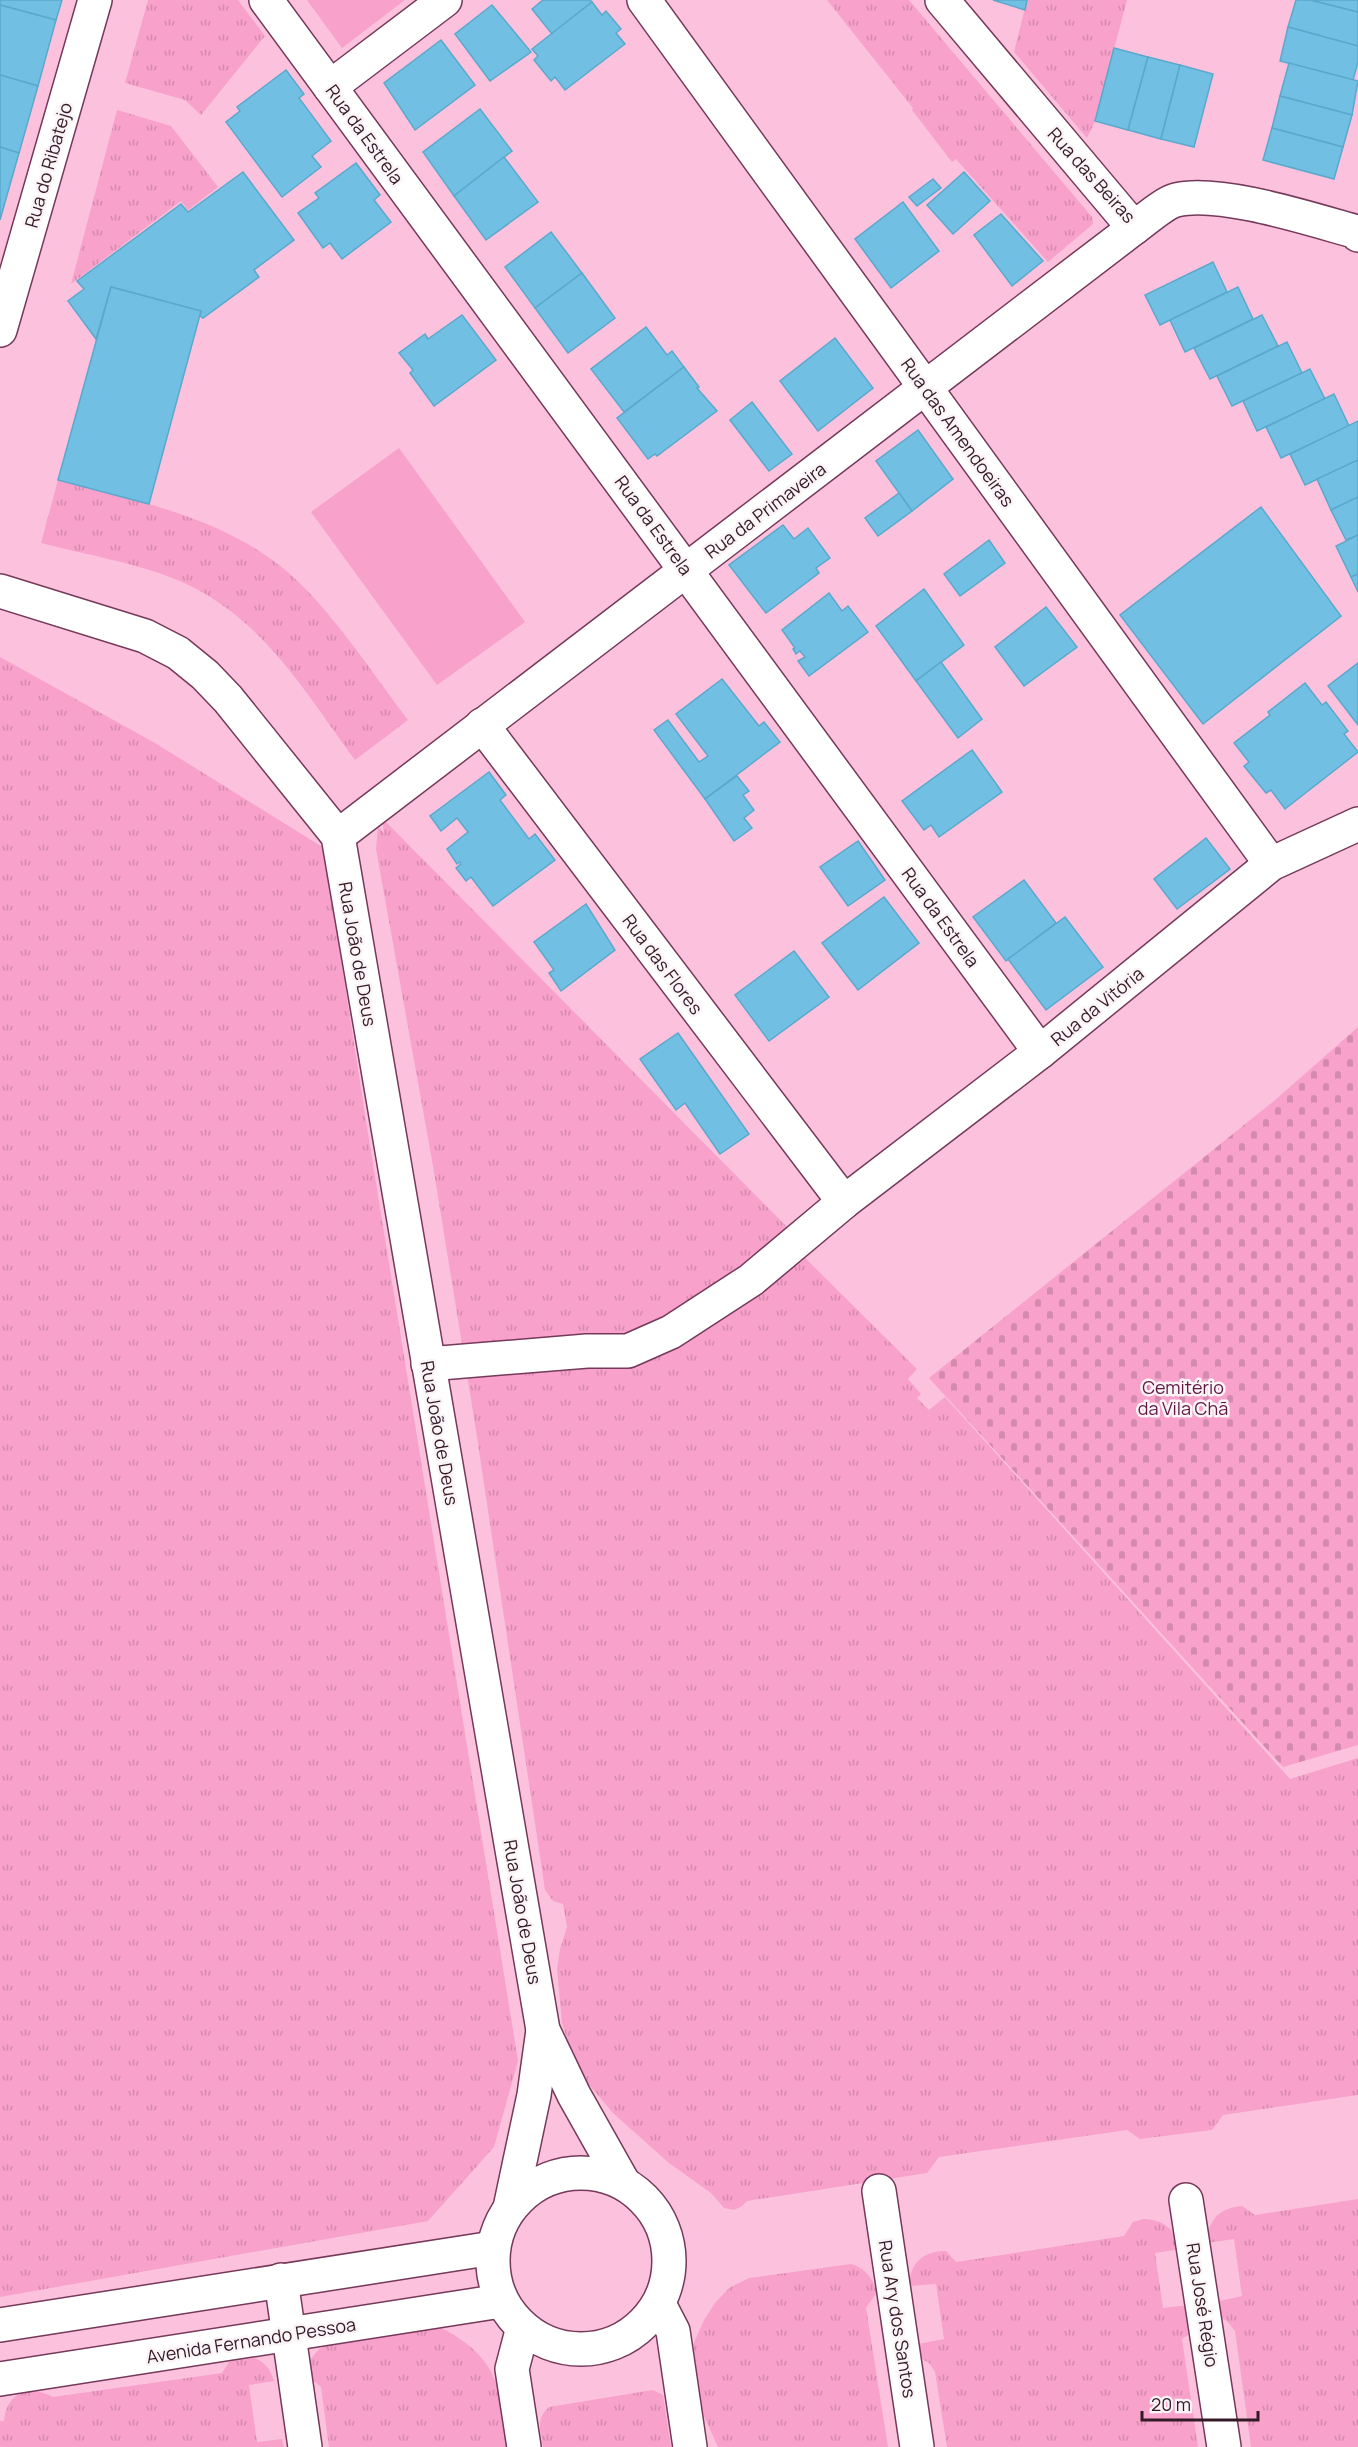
<svg xmlns="http://www.w3.org/2000/svg" width="1358" height="2447" viewBox="0 0 1358 2447" font-family="Manrope,sans-serif">
<style>
.grass{fill:url(#grass-tufts)}
.cemetery{fill:url(#cemetery-stones)}
.green{fill:#f7a1cb}
.building{fill:#71c0e4;stroke:#5aa9cc;stroke-width:1.5}
.lines{fill:none;stroke-linecap:round;stroke-linejoin:round}
.minor-casing{stroke:#753959;stroke-width:36}
.minor{stroke:#fff;stroke-width:33}
.labels{text-anchor:middle;dominant-baseline:central;stroke-width:5;stroke-linejoin:round;paint-order:stroke}
.street-label{font-size:18px;fill:#341a27;stroke:#fbf4f7}
.park-label{font-size:18px;fill:#601742;stroke:#fbf4f7}
</style>
<defs>
<pattern id="grass-tufts" width="24" height="20" patternUnits="userSpaceOnUse" patternTransform="scale(1.5)"><rect width="24" height="20" fill="#f7a1cb"/><path d="M3 7l-1-3M5 7V3M7 7l1-3M15 17l-1-3M17 17v-4M19 17l1-3" fill="none" stroke="#d48aae"/></pattern>
<pattern id="cemetery-stones" width="16" height="16" patternUnits="userSpaceOnUse" patternTransform="scale(1.5)"><rect width="16" height="16" fill="#f7a1cb"/><path d="M2 7V4a2 2 0 0 1 4 0v3zM10 15v-3a2 2 0 0 1 4 0v3z" fill="#d48aae"/></pattern>
</defs>
<rect width="100%" height="100%" fill="#fcc2dd"/>
<g class="grass">
<path d="M 148,0 L 238,0 L 265,36 L 201,115 L 185,100 L 125,83 Z"/>
<path d="M 827,0 L 909,0 L 1092,217 L 1093,224 L 1048,262 L 956,159 L 952,162 L 912,110 L 913,108 Z"/>
<path d="M 1027,0 L 1127,0 L 1095,121 L 1087,138 L 1014,52 Z"/>
<path d="M 117,110 L 171,126 L 218,187 L 188,210 L 181,201 L 71,284 Z"/>
<path d="M 58,480 C 134,500 216,516 279,565 C 327,602 371,672 408,720 L 355,760 C 305,692 263,618 182,582 C 138,563 87,555 41,543 Z"/>
<path d="M 0,657 L 155,743 L 324,848 L 366,1121 L 518,2061 L 494,2147 L 428,2221 L 0,2297 Z"/>
<path d="M 382,818 L 789,1229 L 783,1236 L 917,1369 L 908,1379 L 921,1394 L 917,1398 L 929,1410 L 945,1397 L 1290,1779 L 1358,1758 L 1358,2095 L 1223,2115 L 1212,2130 L 1140,2139 L 1127,2130 L 939,2157 L 927,2173 L 747,2201 L 742,2206 L 734,2210 L 724,2208 L 711,2193 L 669,2163 L 613,2113 L 586,2081 L 575,2063 L 562,2023 L 557,1969 L 560,1949 L 567,1927 L 563,1904 L 553,1901 L 545,1890 L 475,1424 L 433,1166 L 376,849 L 378,827 L 384,833 Z"/>
<path d="M 1358,2199 L 1358,2447 L 1251,2447 L 1235,2331 L 1227,2321 L 1218,2316 L 1215,2302 L 1242,2296 L 1234,2239 L 1207,2243 C 1208,2220 1219,2208 1242,2206 L 1255,2215 Z"/>
<path d="M 1144,2219 C 1164,2220 1175,2229 1180,2249 L 1155,2253 L 1163,2308 L 1188,2305 L 1192,2332 L 1182,2339 L 1198,2447 L 947,2447 L 935,2372 L 929,2363 L 920,2358 L 918,2344 L 944,2339 L 936,2284 L 909,2286 C 910,2263 923,2251 946,2251 L 956,2262 L 1124,2236 L 1133,2222 Z"/>
<path d="M 851,2264 C 865,2268 873,2278 877,2292 L 866,2308 L 888,2447 L 718,2447 L 702,2412 L 693,2345 L 704,2320 L 715,2303 L 729,2288 L 749,2278 Z"/>
<path d="M 438,2326 C 498,2357 501,2385 507,2447 L 329,2447 L 321,2387 L 307,2376 C 308,2359 315,2350 330,2343 Z"/>
<path d="M 245,2356 C 261,2358 269,2365 274,2381 L 249,2385 L 257,2442 L 282,2439 L 284,2447 L 0,2447 L 0,2421 L 4,2421 C 7,2392 29,2384 53,2397 L 222,2373 L 231,2359 Z"/>
<path d="M 653,2390 L 663,2395 L 671,2447 L 543,2447 C 541,2430 535,2420 549,2407 Z"/>
</g>
<path class="cemetery" d="M 1358,1027 L 1358,1745 L 1283,1767 L 929,1378 L 1274,1101 Z"/>
<g class="green">
<path d="M 307,0 L 405,0 L 342,48 Z"/>
<path d="M 399,448 L 525,622 L 437,685 L 311,512 Z"/>
</g>
<g class="building">
<path d="M 0,0 L 62,0 L 56,20 L 0,5 Z"/>
<path d="M 543,0 L 590,0 L 592,2 L 552,34 L 532,9 Z"/>
<path d="M 993,0 L 1027,0 L 1025,10 Z"/>
<path d="M 1296,0 L 1311,0 L 1358,12 L 1358,46 L 1288,27 Z"/>
<path d="M 1311,0 L 1358,0 L 1358,12 Z"/>
<path d="M 592,2 L 602,15 L 606,11 L 621,29 L 616,33 L 625,44 L 565,90 L 555,77 L 551,81 L 534,60 L 538,56 L 532,49 Z"/>
<path d="M 0,5 L 56,20 L 38,86 L 0,75 Z"/>
<path d="M 492,5 L 531,52 L 490,81 L 455,34 Z"/>
<path d="M 1288,27 L 1358,46 L 1358,62 L 1353,80 L 1280,61 Z"/>
<path d="M 441,40 L 475,85 L 415,130 L 384,83 Z"/>
<path d="M 1114,48 L 1148,57 L 1128,130 L 1095,121 Z"/>
<path d="M 1148,57 L 1180,65 L 1161,139 L 1128,130 Z"/>
<path d="M 1289,63 L 1358,81 L 1352,115 L 1280,96 Z"/>
<path d="M 1180,65 L 1213,74 L 1194,147 L 1161,139 Z"/>
<path d="M 286,70 L 304,94 L 299,98 L 331,141 L 312,156 L 321,167 L 282,197 L 226,122 L 240,111 L 237,107 Z"/>
<path d="M 0,75 L 38,86 L 19,153 L 0,147 Z"/>
<path d="M 1280,96 L 1352,115 L 1343,147 L 1272,128 Z"/>
<path d="M 480,109 L 512,151 L 454,196 L 423,152 Z"/>
<path d="M 1272,128 L 1343,147 L 1334,179 L 1263,160 Z"/>
<path d="M 0,147 L 19,153 L 0,220 Z"/>
<path d="M 504,157 L 538,202 L 486,240 L 454,196 Z"/>
<path d="M 356,163 L 380,195 L 374,200 L 391,222 L 342,259 L 330,243 L 323,248 L 298,213 L 319,198 L 315,193 Z"/>
<path d="M 243,172 L 294,240 L 254,270 L 259,277 L 203,318 L 200,316 L 201,311 L 111,287 L 96,339 L 68,301 L 84,289 L 77,281 L 181,204 L 188,212 Z"/>
<path d="M 964,172 L 990,201 L 953,234 L 927,205 Z"/>
<path d="M 933,179 L 941,188 L 917,206 L 909,197 Z"/>
<path d="M 903,202 L 939,251 L 891,288 L 855,239 Z"/>
<path d="M 1001,214 L 1043,261 L 1012,286 L 974,235 Z"/>
<path d="M 551,232 L 582,273 L 535,308 L 505,267 Z"/>
<path d="M 1213,262 L 1227,292 L 1160,325 L 1145,295 Z"/>
<path d="M 582,273 L 615,318 L 568,353 L 535,308 Z"/>
<path d="M 111,287 L 201,311 L 149,504 L 58,480 Z"/>
<path d="M 1238,287 L 1253,319 L 1185,352 L 1170,320 Z"/>
<path d="M 462,315 L 496,360 L 434,406 L 410,373 L 413,370 L 399,353 L 425,334 L 428,339 Z"/>
<path d="M 1262,315 L 1278,346 L 1210,379 L 1194,348 Z"/>
<path d="M 646,327 L 667,355 L 672,351 L 684,367 L 624,412 L 591,369 Z"/>
<path d="M 835,338 L 873,388 L 818,431 L 780,381 Z"/>
<path d="M 1287,342 L 1302,373 L 1232,406 L 1217,376 Z"/>
<path d="M 684,367 L 699,387 L 697,388 L 717,411 L 657,456 L 655,454 L 648,459 L 617,418 Z"/>
<path d="M 1310,369 L 1325,399 L 1257,431 L 1243,401 Z"/>
<path d="M 1334,394 L 1349,426 L 1281,458 L 1266,427 Z"/>
<path d="M 752,402 L 792,454 L 769,471 L 730,420 Z"/>
<path d="M 1358,421 L 1358,460 L 1305,485 L 1290,454 Z"/>
<path d="M 918,430 L 953,479 L 912,511 L 876,461 Z"/>
<path d="M 1358,460 L 1358,497 L 1331,510 L 1317,479 Z"/>
<path d="M 899,493 L 912,511 L 878,536 L 865,518 Z"/>
<path d="M 1358,497 L 1358,535 L 1346,540 L 1331,510 Z"/>
<path d="M 1261,507 L 1341,616 L 1203,724 L 1120,615 Z"/>
<path d="M 783,525 L 794,539 L 808,528 L 830,558 L 816,568 L 819,573 L 766,613 L 729,565 Z"/>
<path d="M 1358,535 L 1358,574 L 1351,577 L 1336,546 Z"/>
<path d="M 989,540 L 1005,563 L 960,596 L 944,574 Z"/>
<path d="M 1358,574 L 1358,592 L 1351,577 Z"/>
<path d="M 924,589 L 964,645 L 916,681 L 876,626 Z"/>
<path d="M 829,593 L 842,611 L 848,606 L 868,632 L 809,676 L 798,661 L 805,657 L 800,651 L 796,654 L 793,649 L 795,648 L 782,630 Z"/>
<path d="M 1046,607 L 1077,647 L 1024,686 L 995,647 Z"/>
<path d="M 941,662 L 982,719 L 958,738 L 916,681 Z"/>
<path d="M 1358,663 L 1358,725 L 1328,686 Z"/>
<path d="M 722,679 L 759,726 L 764,722 L 780,742 L 705,799 L 654,730 L 668,720 L 699,762 L 708,756 L 676,714 Z"/>
<path d="M 1305,683 L 1322,705 L 1326,702 L 1348,731 L 1344,734 L 1358,752 L 1285,809 L 1271,790 L 1266,793 L 1244,766 L 1249,762 L 1234,743 L 1270,715 L 1268,712 Z"/>
<path d="M 972,750 L 1002,792 L 939,837 L 931,825 L 924,830 L 902,801 Z"/>
<path d="M 489,772 L 506,795 L 500,800 L 529,839 L 535,834 L 555,860 L 493,906 L 471,877 L 466,881 L 456,868 L 461,864 L 460,862 L 457,864 L 447,849 L 468,832 L 457,818 L 441,831 L 430,816 Z"/>
<path d="M 737,776 L 749,791 L 743,795 L 754,810 L 744,818 L 752,828 L 734,841 L 705,799 Z"/>
<path d="M 1206,838 L 1230,869 L 1177,909 L 1154,879 Z"/>
<path d="M 858,841 L 885,880 L 848,906 L 820,867 Z"/>
<path d="M 1024,880 L 1056,923 L 1006,961 L 973,917 Z"/>
<path d="M 884,897 L 919,943 L 858,990 L 822,943 Z"/>
<path d="M 586,904 L 615,950 L 561,991 L 549,973 L 554,970 L 534,942 Z"/>
<path d="M 1065,917 L 1103,967 L 1046,1010 L 1008,959 Z"/>
<path d="M 794,951 L 829,997 L 769,1041 L 735,995 Z"/>
<path d="M 678,1033 L 749,1134 L 720,1154 L 685,1103 L 676,1110 L 640,1059 Z"/>
</g>
<g class="lines">
<defs>
<g id="minor">
<path d="M 266,0 L 1040,1052"/>
<path d="M 644,0 L 1271,864"/>
<path d="M 942,0 L 1134,228 C 1144,221 1164,203 1176,200 C 1219,189 1313,220 1357,232 L 1358,235"/>
<path d="M 330,87 L 445,0"/>
<path d="M 0,330 L 95,0"/>
<path d="M 0,591 L 145,636 L 178,653 L 205,675 L 228,699 L 338,836 L 543,2030 L 574,2095 L 623,2182"/>
<path d="M 482,725 L 844,1202"/>
<path d="M 338,836 L 1134,228"/>
<path d="M 428,1364 L 587,1351 L 628,1351 L 671,1332 L 751,1280 L 844,1202 L 1040,1052 L 1271,864 L 1358,824"/>
<circle cx="581" cy="2261" r="88"/>
<path d="M 879,2191 L 917,2447"/>
<path d="M 1186,2200 L 1224,2447"/>
<path d="M 510,2208 L 534,2095 L 543,2030"/>
<path d="M 281,2280 L 305,2447"/>
<path d="M 659,2304 L 673,2331 L 690,2447"/>
<path d="M 0,2325 L 493,2248"/>
<path d="M 522,2331 L 512,2369 L 524,2447"/>
<path d="M 0,2379 L 501,2301"/>
</g>
</defs>
<use href="#minor" class="minor-casing"/>
<use href="#minor" class="minor"/>
</g>
<g class="labels">
<g class="street-label">
<text transform="translate(365 134) rotate(54)">Rua da Estrela</text>
<text transform="translate(48 165) rotate(-74)">Rua do Ribatejo</text>
<text transform="translate(1092 175) rotate(48)">Rua das Beiras</text>
<text transform="translate(958 432) rotate(54)">Rua das Amendoeiras</text>
<text transform="translate(765 510) rotate(-37)">Rua da Primaveira</text>
<text transform="translate(654 525) rotate(54)">Rua da Estrela</text>
<text transform="translate(941 917) rotate(54)">Rua da Estrela</text>
<text transform="translate(358 954) rotate(80)">Rua João de Deus</text>
<text transform="translate(663 964) rotate(53)">Rua das Flores</text>
<text transform="translate(1097 1006) rotate(-39)">Rua da Vitória</text>
<text transform="translate(440 1433) rotate(80)">Rua João de Deus</text>
<text transform="translate(523 1912) rotate(80)">Rua João de Deus</text>
<text transform="translate(1203 2305) rotate(81)">Rua José Régio</text>
<text transform="translate(898 2319) rotate(81)">Rua Ary dos Santos</text>
<text transform="translate(251 2340) rotate(-9)">Avenida Fernando Pessoa</text>
</g>
<g class="park-label">
<text x="1183" y="1387">Cemitério<tspan x="1183" dy="21">da Vila Chã</tspan></text>
</g>
</g>
<path d="M1142 2411v9h116v-9" fill="none" stroke="#341a27" stroke-width="3"/>
<text x="1151" y="2411" font-size="18" fill="#341a27" stroke="#fbf4f7" stroke-width="4.5" paint-order="stroke">20 m</text>
</svg>
